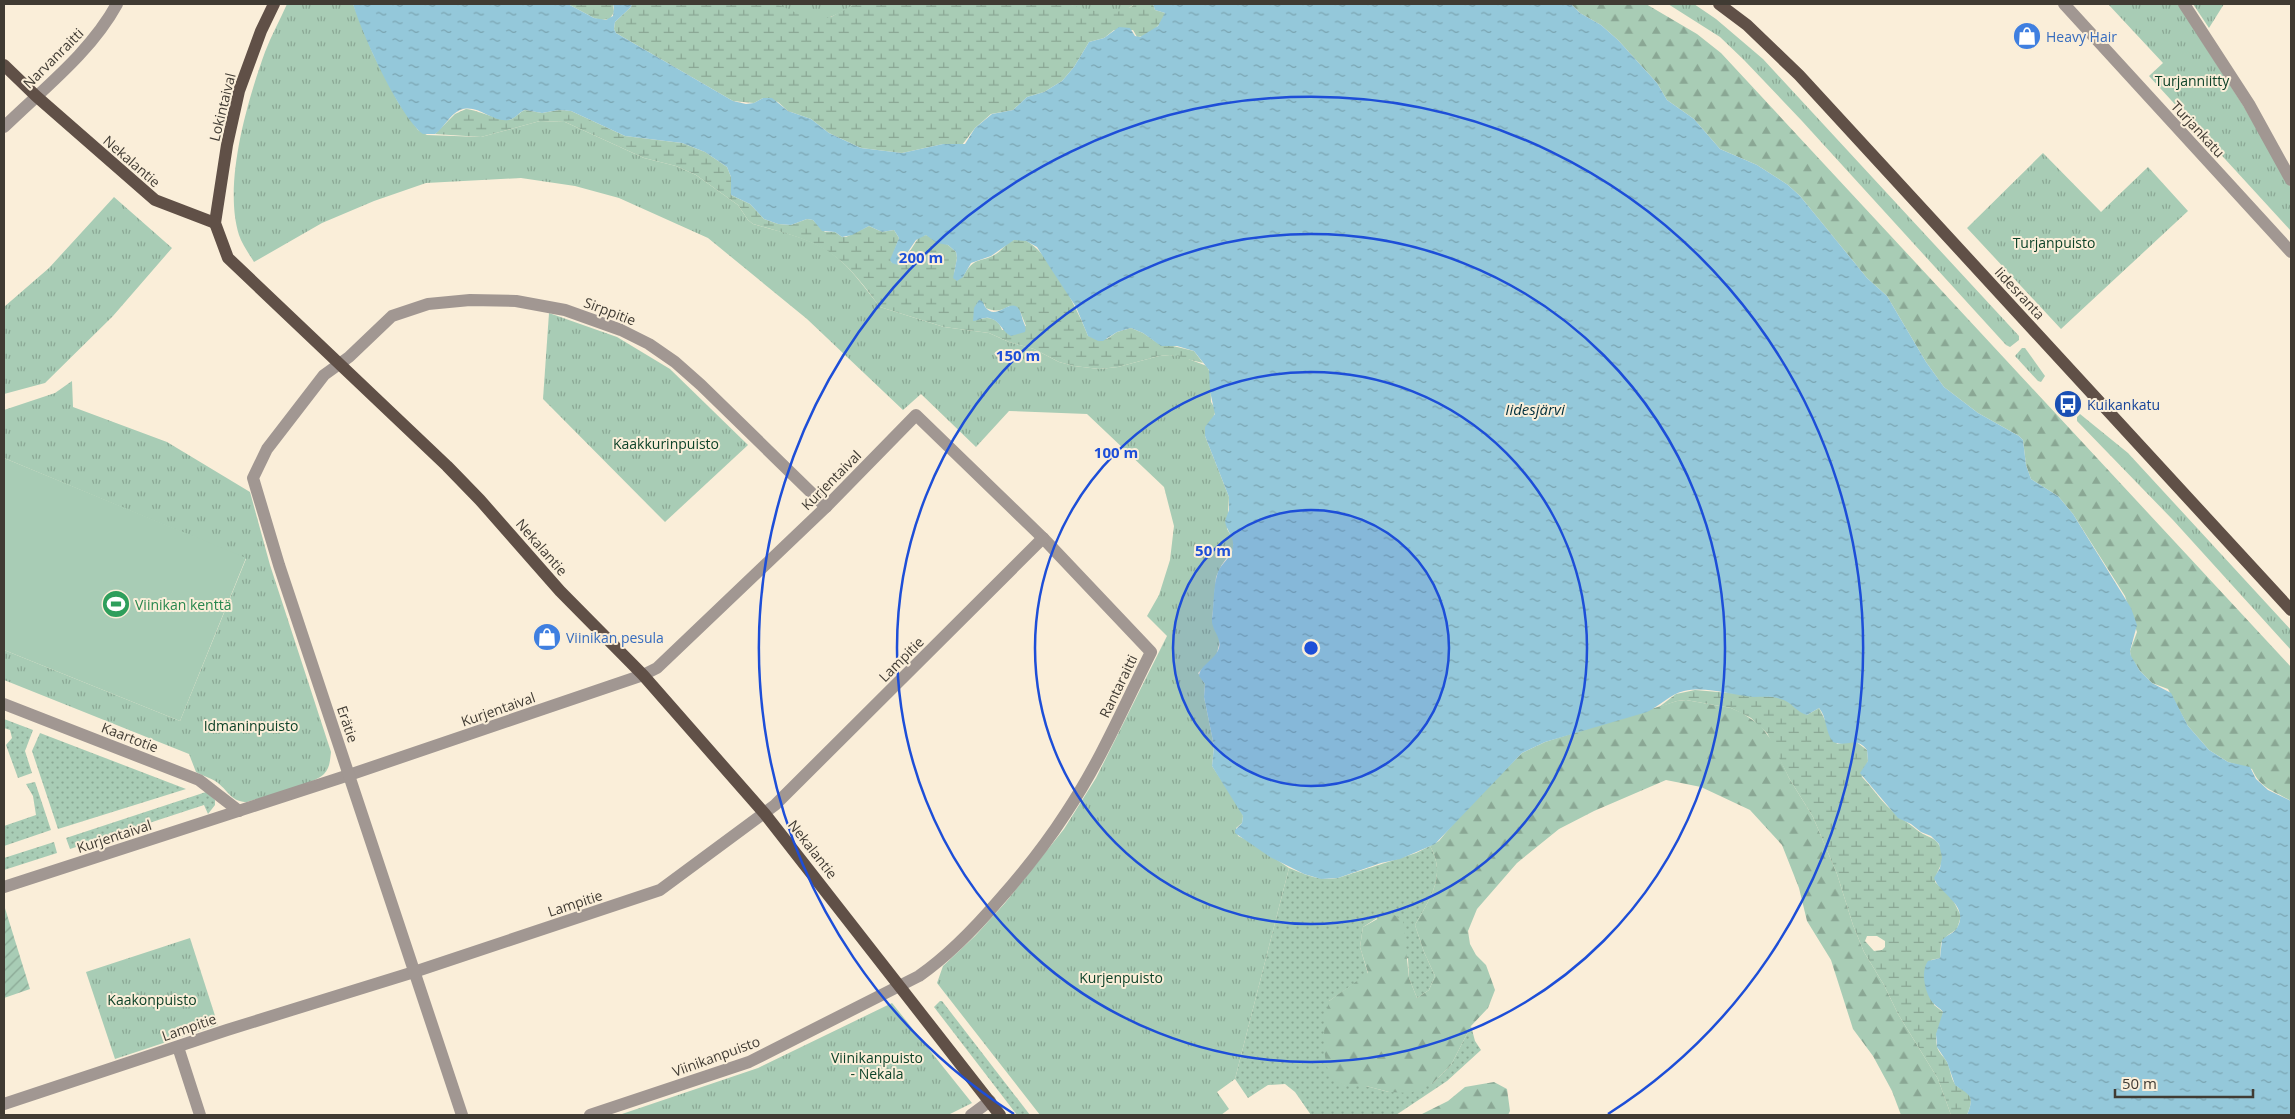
<svg xmlns="http://www.w3.org/2000/svg" width="2295" height="1119" viewBox="0 0 2295 1119" font-family="'Open Sans',sans-serif">
<style>
.grass{fill:url(#grass-dots)}
.forest{fill:url(#forest-firs)}
.wetland{fill:url(#wetland-marsh);fill-rule:evenodd}
.park{fill:url(#park-tufts)}
.garden{fill:url(#garden-furrows)}
.pitch{fill:#a8ccb5}
.water{fill:url(#water-ripples)}
.lines{fill:none;stroke-linecap:round;stroke-linejoin:round}
.minor{stroke:#a19792;stroke-width:12}
.major{stroke:#605047;stroke-width:12}
.ring{fill:none;stroke:#1d4ed8;stroke-width:2.5}
.labels{text-anchor:middle;dominant-baseline:central;stroke-width:4;stroke-linejoin:round;paint-order:stroke}
.shop-label{font-size:14px;fill:#366cbe;stroke:#faeed9;text-anchor:start}
.street-label{font-size:14px;fill:#403b33;stroke:#faeed9}
.park-label{font-size:14px;fill:#0d4228;stroke:#faeed9}
.transit-label{font-size:14px;fill:#164399;stroke:#faeed9;text-anchor:start}
.leisure-label{font-size:14px;fill:#27864d;stroke:#faeed9;text-anchor:start}
.water-label{font-size:15px;font-style:italic;fill:#00303d;stroke:#faeed9}
.centre{fill:#1d4ed8;stroke:#faeed9;stroke-width:2.5}
.ring-label{font-size:15px;text-anchor:middle;font-weight:bold;fill:#1d4ed8;stroke:#faeed9;stroke-width:4;stroke-linejoin:round;paint-order:stroke}
</style>
<defs>
<pattern id="grass-dots" width="8" height="8" patternUnits="userSpaceOnUse" patternTransform="scale(1.25)"><rect width="8" height="8" fill="#a8ccb5"/><path d="M2 2h.1M6 6h.1" fill="none" stroke="#8aa794" stroke-width="1.8" stroke-linecap="round"/></pattern>
<pattern id="forest-firs" width="22" height="20" patternUnits="userSpaceOnUse" patternTransform="scale(1.25)"><rect width="22" height="20" fill="#a8ccb5"/><path d="M5 1l3.5 6h-7zM16 11l3.5 6h-7z" fill="#8aa794"/></pattern>
<pattern id="wetland-marsh" width="20" height="14" patternUnits="userSpaceOnUse" patternTransform="scale(1.25)"><rect width="20" height="14" fill="#a8ccb5"/><path d="M1 5h8M5 5V1M11 12h8M15 12V8" fill="none" stroke="#8aa794"/></pattern>
<pattern id="park-tufts" width="24" height="20" patternUnits="userSpaceOnUse" patternTransform="scale(1.25)"><rect width="24" height="20" fill="#a8ccb5"/><path d="M3 7l-1-3M5 7V3M7 7l1-3M15 17l-1-3M17 17v-4M19 17l1-3" fill="none" stroke="#8aa794"/></pattern>
<pattern id="garden-furrows" width="10" height="10" patternUnits="userSpaceOnUse" patternTransform="scale(1.25)"><rect width="10" height="10" fill="#a8ccb5"/><path d="M-1 1l2-2M0 10L10 0M9 11l2-2" fill="none" stroke="#8aa794"/></pattern>
<pattern id="water-ripples" width="26" height="14" patternUnits="userSpaceOnUse" patternTransform="scale(1.25)"><rect width="26" height="14" fill="#94c8da"/><path d="M2 4q2-2 4 0t4 0M15 11q2-2 4 0t4 0" fill="none" stroke="#7aa4b1"/></pattern>
</defs>
<rect width="100%" height="100%" fill="#faeed9"/>
<g class="grass">
<path d="M 4,719 L 33,730 L 25,751 L 32,773 L 18,778 L 6,745 L 12,738 L 10,730 L 4,728 Z"/>
<path d="M 40,733 L 186,789 L 58,829 L 32,751 Z"/>
<path d="M 35,782 L 51,830 L 4,846 L 4,826 L 36,815 L 33,796 L 26,784 Z"/>
<path d="M 206,792 L 215,800 L 215,805 L 208,814 L 204,805 L 70,849 L 66,838 Z"/>
<path d="M 54,842 L 57,853 L 4,870 L 4,858 Z"/>
<path d="M 1430,846 C 1447,876 1430,898 1415,925 L 1424,952 L 1435,976 L 1429,990 L 1417,998 L 1409,978 L 1408,959 L 1377,918 L 1363,927 L 1360,947 L 1368,974 L 1329,1001 L 1345,1086 L 1366,1086 L 1389,1092 L 1433,1083 L 1451,1065 L 1471,1026 L 1475,1041 L 1481,1050 L 1447,1081 L 1396,1115 L 1311,1115 L 1295,1092 L 1285,1084 L 1268,1085 L 1248,1098 L 1235,1079 L 1289,868 C 1306,875 1319,881 1338,878 L 1416,853 Z"/>
<path d="M 940,1001 L 942,1001 L 1030,1115 L 1017,1115 L 934,1007 Z"/>
</g>
<g class="forest">
<path d="M 1571,4 L 1646,4 L 1697,34 L 1721,53 L 2291,667 L 2291,801 C 2275,791 2260,789 2252,769 L 2228,762 L 2209,750 L 2188,726 L 2168,689 L 2152,683 L 2140,671 L 2131,657 L 2130,651 L 2137,632 L 2125,596 L 2073,514 L 2058,496 L 2031,479 L 2026,465 L 2023,440 L 2019,436 L 1978,413 L 1944,387 L 1926,362 L 1887,296 L 1867,278 L 1800,196 L 1788,185 L 1757,165 L 1720,149 L 1694,119 L 1667,100 L 1657,83 L 1618,40 L 1601,25 L 1580,13 Z"/>
<path d="M 1686,700 L 1731,708 L 1742,713 L 1760,725 L 1772,741 L 1789,778 L 1813,817 L 1837,874 L 1853,925 L 1864,952 L 1884,985 L 1898,1014 L 1938,1079 L 1951,1115 L 1901,1115 L 1892,1091 L 1873,1056 L 1853,1029 L 1831,960 L 1807,921 L 1799,888 L 1782,845 L 1750,810 L 1701,787 L 1666,780 L 1594,811 L 1559,829 L 1517,863 L 1477,909 L 1468,931 L 1470,944 L 1476,955 L 1486,965 L 1495,990 L 1488,1008 L 1471,1026 L 1451,1065 L 1433,1083 L 1410,1093 L 1389,1092 L 1366,1086 L 1345,1086 L 1330,1077 C 1321,1049 1323,1028 1329,1001 L 1368,973 L 1360,947 L 1363,927 L 1390,912 L 1403,921 L 1409,978 L 1417,998 L 1429,990 L 1435,976 L 1424,952 L 1415,925 C 1430,898 1447,876 1430,846 L 1439,841 L 1463,812 L 1522,753 L 1545,742 L 1677,701 Z"/>
<path d="M 1494,1082 L 1507,1089 L 1510,1111 L 1508,1115 L 1420,1115 L 1448,1101 L 1465,1087 Z"/>
</g>
<g class="wetland">
<path d="M 568,4 L 613,4 L 614,12 L 610,19 L 601,20 L 594,18 Z"/>
<path d="M 632,4 L 776,4 L 831,17 L 854,4 L 1066,4 L 1109,12 L 1131,7 L 1134,4 L 1153,4 L 1155,10 L 1165,13 C 1162,25 1149,36 1137,37 L 1133,30 L 1114,30 L 1104,38 L 1089,42 L 1074,67 L 1062,81 L 1044,92 L 1027,97 L 1013,110 L 991,114 L 975,128 L 962,145 L 943,144 L 902,153 L 861,148 L 829,133 L 811,119 L 788,111 L 778,102 L 763,98 L 754,103 L 733,101 L 616,33 L 614,29 L 615,22 L 631,7 Z"/>
<path d="M 466,109 C 478,110 504,123 512,119 C 517,116 520,112 525,110 L 542,113 L 559,110 L 571,111 L 625,136 L 682,143 L 705,152 L 727,167 L 731,177 L 731,195 L 750,204 L 764,219 L 778,224 L 791,225 L 807,219 L 813,220 L 825,232 L 835,232 L 842,237 L 846,237 L 869,226 L 882,232 L 894,230 L 899,238 L 891,260 L 892,263 L 910,251 L 919,237 L 926,235 L 948,245 L 956,252 L 957,258 L 954,273 L 963,277 C 975,255 979,264 996,254 C 1004,249 1008,240 1018,239 C 1044,238 1080,315 1088,336 L 1107,339 L 1117,332 L 1131,328 L 1143,333 L 1156,342 L 1194,351 L 1203,363 L 1170,355 L 1159,356 L 1118,367 L 1099,369 L 1074,366 L 1059,362 L 1034,349 L 1009,342 L 989,333 L 944,327 L 880,307 C 866,289 852,268 833,255 C 809,238 780,232 753,224 L 748,220 L 738,205 L 696,175 L 676,166 L 644,158 L 565,122 L 540,121 L 481,137 L 435,134 L 455,114 ZM 984,303 L 986,308 C 994,312 1002,311 1009,306 L 1020,311 L 1026,326 L 1002,330 C 999,320 990,316 981,319 Z"/>
<path d="M 1695,690 L 1776,697 L 1784,699 L 1807,715 L 1819,708 L 1837,744 L 1855,741 L 1867,750 L 1868,761 L 1862,777 C 1871,786 1878,797 1887,806 C 1897,816 1907,822 1917,830 C 1928,839 1937,835 1942,852 C 1945,864 1935,871 1935,882 L 1952,898 L 1961,916 L 1957,929 L 1948,935 L 1941,943 L 1940,958 L 1931,960 L 1934,1005 L 1943,1012 C 1942,1024 1933,1033 1937,1046 C 1938,1053 1944,1056 1947,1062 C 1951,1070 1950,1077 1955,1084 C 1958,1088 1961,1088 1965,1090 C 1975,1097 1970,1107 1967,1115 L 1951,1115 L 1938,1079 L 1898,1014 L 1884,985 L 1864,952 L 1853,925 L 1837,874 L 1813,817 L 1789,778 L 1767,733 L 1751,718 L 1731,708 L 1686,700 L 1677,701 L 1659,707 L 1676,694 ZM 1867,936 L 1877,936 L 1885,941 L 1885,947 L 1882,950 L 1874,951 L 1865,941 Z"/>
</g>
<g class="park">
<path d="M 287,4 L 353,4 L 373,54 L 398,102 L 418,130 L 427,135 L 481,137 L 540,121 L 565,122 L 644,158 L 676,166 L 696,175 L 738,205 L 748,220 L 753,224 C 776,231 802,236 823,248 C 847,261 863,286 880,307 L 944,327 L 989,333 L 1009,342 L 1034,349 L 1059,362 L 1074,366 L 1099,369 L 1118,367 L 1159,356 L 1170,355 L 1183,357 L 1207,366 L 1210,373 L 1211,402 L 1216,410 L 1213,418 L 1208,424 L 1205,436 L 1229,497 L 1227,529 L 1233,539 L 1233,549 L 1221,566 L 1216,577 L 1212,620 L 1220,640 L 1218,649 L 1216,656 L 1198,673 L 1205,684 L 1204,697 L 1214,746 L 1212,766 L 1240,808 L 1243,816 L 1242,823 L 1236,828 L 1238,836 L 1249,841 L 1289,868 L 1235,1079 L 1217,1092 L 1229,1109 L 1221,1115 L 1040,1115 L 937,983 L 943,966 L 975,936 L 1005,903 L 1064,829 L 1096,778 L 1167,636 L 1147,616 L 1159,595 L 1170,560 L 1174,526 L 1164,487 L 1087,414 L 1009,411 L 976,447 L 921,394 L 903,410 L 807,319 L 708,238 L 619,198 L 575,186 L 521,178 L 426,183 L 374,201 L 322,223 L 254,262 C 249,254 242,244 239,235 C 223,184 247,102 265,52 C 271,36 280,20 287,4 Z"/>
<path d="M 776,4 L 854,4 C 816,29 813,19 776,4 Z"/>
<path d="M 1066,4 L 1134,4 C 1117,20 1086,9 1066,4 Z"/>
<path d="M 1668,4 L 1694,4 L 1716,19 L 1763,59 L 2019,336 L 2019,340 L 2010,347 L 2006,345 L 1802,121 L 1744,60 L 1720,37 Z"/>
<path d="M 2108,4 L 2178,4 L 2244,107 L 2291,188 L 2291,231 L 2149,76 L 2163,63 Z"/>
<path d="M 2193,4 L 2224,4 L 2209,28 Z"/>
<path d="M 2043,153 L 2101,212 L 2148,167 L 2188,211 L 2061,329 L 1967,228 Z"/>
<path d="M 114,197 L 172,248 L 113,316 L 45,383 L 4,394 L 4,307 L 49,268 Z"/>
<path d="M 549,313 L 617,337 L 670,369 L 748,445 L 665,522 L 543,399 Z"/>
<path d="M 2022,348 L 2025,348 L 2045,376 L 2041,382 L 2038,381 L 2015,356 Z"/>
<path d="M 72,381 L 73,407 L 167,442 L 250,492 L 270,565 L 331,752 C 330,760 330,768 324,774 C 314,784 263,797 247,802 C 232,802 229,792 218,783 C 212,778 203,776 196,772 L 189,754 L 4,680 L 4,650 L 180,721 L 246,559 L 4,458 L 4,410 L 55,393 Z"/>
<path d="M 2080,414 L 2128,453 L 2291,630 L 2291,650 L 2173,520 L 2077,421 L 2077,417 Z"/>
<path d="M 190,938 L 218,1025 L 115,1059 L 86,972 Z"/>
<path d="M 892,1003 L 972,1103 L 948,1115 L 619,1115 L 758,1068 Z"/>
</g>
<path class="garden" d="M 4,905 L 30,989 L 4,998 Z"/>
<path class="pitch" d="M 4,458 L 246,558 L 180,721 L 4,650 Z"/>
<g class="water">
<path d="M 353,4 L 568,4 L 594,18 L 606,20 L 613,16 L 614,8 L 613,4 L 632,4 L 631,7 L 615,22 L 614,29 L 616,33 L 733,101 L 746,104 L 754,103 L 763,98 L 772,98 L 788,111 L 811,119 L 829,133 L 861,148 L 902,153 L 943,144 L 965,144 L 975,128 L 992,114 L 1013,110 L 1027,97 L 1044,92 L 1062,81 L 1074,67 L 1089,42 L 1104,38 L 1119,27 L 1130,28 L 1135,36 L 1140,37 L 1158,26 L 1165,13 L 1155,10 L 1153,4 L 1571,4 L 1580,13 L 1601,25 L 1618,40 L 1657,83 L 1667,100 L 1694,119 L 1720,149 L 1757,165 L 1788,185 L 1800,196 L 1867,278 L 1887,296 L 1926,362 L 1944,387 L 1978,413 L 2019,436 L 2023,440 L 2026,465 L 2031,479 L 2058,496 L 2073,514 L 2131,608 L 2137,625 L 2130,651 L 2131,656 L 2140,671 L 2152,683 L 2171,693 L 2188,726 L 2209,750 L 2228,762 L 2250,767 L 2256,779 L 2268,790 L 2291,801 L 2291,1115 L 1967,1115 C 1975,1095 1970,1096 1955,1085 L 1947,1062 L 1937,1047 L 1936,1034 L 1943,1012 C 1940,1008 1937,1007 1934,1004 C 1925,995 1920,971 1928,961 L 1940,958 L 1942,940 C 1947,935 1954,933 1957,928 C 1970,905 1940,895 1934,878 L 1940,868 L 1942,857 L 1939,844 L 1931,836 L 1921,832 L 1911,824 L 1898,818 L 1860,773 L 1868,761 L 1867,750 C 1856,735 1846,748 1833,742 C 1825,732 1827,717 1819,708 L 1807,715 C 1797,713 1792,702 1781,699 C 1772,696 1764,697 1754,697 C 1731,695 1707,686 1684,691 C 1670,694 1660,706 1647,712 L 1545,742 L 1522,753 L 1435,844 L 1400,859 L 1381,863 L 1338,878 L 1321,879 L 1304,874 L 1270,857 L 1235,833 L 1235,830 L 1242,823 L 1243,816 L 1212,766 L 1214,746 L 1204,697 L 1205,684 L 1199,676 C 1200,665 1215,660 1219,648 C 1222,637 1211,630 1212,619 C 1214,605 1213,586 1218,572 C 1221,563 1233,557 1233,546 C 1234,536 1226,530 1225,521 L 1229,510 L 1229,497 L 1205,436 L 1205,427 L 1215,414 L 1210,391 L 1209,370 L 1194,351 L 1177,346 L 1161,346 L 1143,333 L 1131,328 L 1117,332 L 1103,341 L 1098,341 L 1088,336 L 1076,307 L 1053,272 L 1037,247 L 1026,241 L 1014,240 L 991,256 L 971,263 L 963,277 L 957,281 L 953,278 L 957,258 L 956,252 L 948,245 L 937,243 L 926,235 L 916,240 L 901,262 L 898,265 L 892,263 L 890,260 L 899,238 L 894,230 L 882,232 L 869,226 L 852,235 L 842,237 L 835,232 L 822,231 L 813,220 L 807,219 L 791,225 L 778,224 L 764,219 L 750,204 L 731,195 L 731,177 L 727,167 L 705,152 L 682,143 L 625,136 L 571,111 L 559,110 L 542,113 L 525,110 C 519,112 515,119 509,120 C 492,123 478,103 460,110 C 449,115 444,128 435,134 L 423,134 C 399,116 362,34 353,4 Z"/>
<path d="M 979,300 L 982,301 C 984,303 984,306 986,308 C 998,323 1015,289 1022,317 C 1023,323 1027,326 1025,332 L 1011,336 C 1002,332 1000,320 989,318 C 983,317 978,321 973,321 L 974,308 Z"/>
</g>
<g class="lines">
<g class="minor">
<path d="M 2064,4 L 2291,252"/>
<path d="M 2184,4 L 2249,104 L 2291,180"/>
<path d="M 4,127 C 44,88 90,53 117,4"/>
<path d="M 4,704 L 199,780 L 239,811"/>
<path d="M 4,887 L 349,775 L 643,675 L 657,668 L 826,507 L 916,415 L 1043,538 L 1151,652 C 1124,706 1100,762 1066,813 C 1046,844 1023,873 999,900 C 975,928 949,955 919,976 L 749,1062 L 590,1115"/>
<path d="M 178,1047 L 200,1115"/>
<path d="M 4,1104 L 227,1030 L 414,972 L 660,890 L 775,805 L 1043,538"/>
<path d="M 462,1115 L 279,565 L 253,478 L 267,449 L 324,375 L 349,357 L 392,316 L 428,304 L 470,300 L 516,301 L 565,310 L 621,330 L 649,344 L 675,362 L 701,385 L 826,507"/>
<path d="M 971,1115 L 990,1101"/>
</g>
<g class="major">
<path d="M 274,4 L 261,31 L 239,91 L 227,145 L 215,223 L 228,258 L 447,466 L 480,500 L 560,591 L 643,675 L 765,814 L 1000,1115"/>
<path d="M 1719,4 L 1747,25 L 1799,75 L 2291,610"/>
<path d="M 4,65 L 36,96 L 155,200 L 215,223"/>
</g>
</g>
<circle cx="1311" cy="648" r="138" fill="#1d4ed8" fill-opacity=".12"/>
<g class="ring">
<circle cx="1311" cy="648" r="138"/>
<circle cx="1311" cy="648" r="276"/>
<circle cx="1311" cy="648" r="414"/>
<path d="M1014 1114A552 552 0 1 1 1608 1114"/>
</g>
<defs>
<symbol id="shop-disc" viewBox="-11 -11 22 22"><circle r="9.5" fill="#3f7fe0" stroke="#faeed9"/><path d="M-5-2.5h2.3a2.7 3.5 0 0 1 5.4 0H5L5.5 6h-11ZM-1.5-2.5h3a1.5 2.3 0 0 0-3 0Z" fill="#fff"/></symbol>
<symbol id="bus-disc" viewBox="-11 -11 22 22"><circle r="9.5" fill="#1a4fb4" stroke="#faeed9"/><path d="M-5-6H5V4H4V6H2V4H-2V6H-4V4H-5ZM-3.5-4V0h7V-4ZM-3.5 1.2v1.5H-2V1.2ZM2 1.2v1.5H3.5V1.2Z" fill="#fff"/></symbol>
<symbol id="stadium-disc" viewBox="-11 -11 22 22"><circle r="9.5" fill="#2e9e5b" stroke="#faeed9"/><path d="M0-5a6.5 5 0 1 0 0 10a6.5 5 0 1 0 0-10ZM-3.5-1.8h7v3.6h-7Z" fill="#fff"/></symbol>
</defs>
<g fill-rule="evenodd">
<use href="#shop-disc" x="2011" y="20" width="32" height="32"/>
<use href="#bus-disc" x="2052" y="388" width="32" height="32"/>
<use href="#stadium-disc" x="100" y="588" width="32" height="32"/>
<use href="#shop-disc" x="531" y="621" width="32" height="32"/>
</g>
<g class="labels">
<g class="shop-label">
<text x="2046" y="36">Heavy Hair</text>
<text x="566" y="637">Viinikan pesula</text>
</g>
<g class="street-label">
<text transform="translate(53 58) rotate(-45)">Narvanraitti</text>
<text transform="translate(222 107) rotate(-76)">Lokintaival</text>
<text transform="translate(2198 129) rotate(47)">Turjankatu</text>
<text transform="translate(132 161) rotate(41)">Nekalantie</text>
<text transform="translate(2020 293) rotate(47)">Iidesranta</text>
<text transform="translate(610 311) rotate(21)">Sirppitie</text>
<text transform="translate(831 480) rotate(-45)">Kurjentaival</text>
<text transform="translate(542 547) rotate(49)">Nekalantie</text>
<text transform="translate(901 659) rotate(-45)">Lampitie</text>
<text transform="translate(1118 686) rotate(-64)">Rantaraitti</text>
<text transform="translate(498 709) rotate(-19)">Kurjentaival</text>
<text transform="translate(348 724) rotate(71)">Erätie</text>
<text transform="translate(130 737) rotate(21)">Kaartotie</text>
<text transform="translate(114 836) rotate(-18)">Kurjentaival</text>
<text transform="translate(813 849) rotate(52)">Nekalantie</text>
<text transform="translate(575 903) rotate(-18)">Lampitie</text>
<text transform="translate(189 1027) rotate(-19)">Lampitie</text>
<text transform="translate(716 1056) rotate(-20)">Viinikanpuisto</text>
</g>
<g class="park-label">
<text x="2192" y="80">Turjanniitty</text>
<text x="2054" y="242">Turjanpuisto</text>
<text x="666" y="443">Kaakkurinpuisto</text>
<text x="251" y="725">Idmaninpuisto</text>
<text x="1121" y="977">Kurjenpuisto</text>
<text x="152" y="999">Kaakonpuisto</text>
<text x="877" y="1057">Viinikanpuisto<tspan x="877" dy="16">- Nekala</tspan></text>
</g>
<g class="transit-label">
<text x="2087" y="404">Kuikankatu</text>
</g>
<g class="leisure-label">
<text x="135" y="604">Viinikan kenttä</text>
</g>
<g class="water-label">
<text x="1535" y="409">Iidesjärvi</text>
</g>
</g>
<circle cx="1311" cy="648" r="8" class="centre"/>
<g class="ring-label">
<text x="921" y="263">200 m</text>
<text x="1018" y="361">150 m</text>
<text x="1116" y="458">100 m</text>
<text x="1213" y="556">50 m</text>
</g>
<rect width="2295" height="1119" fill="none" stroke="#403b33" stroke-width="10"/>
<path d="M2115 1089v8h138v-8" fill="none" stroke="#403b33" stroke-width="2.5"/>
<text x="2122" y="1089" font-size="15" fill="#403b33" stroke="#faeed9" stroke-width="4" paint-order="stroke">50 m</text>
</svg>
